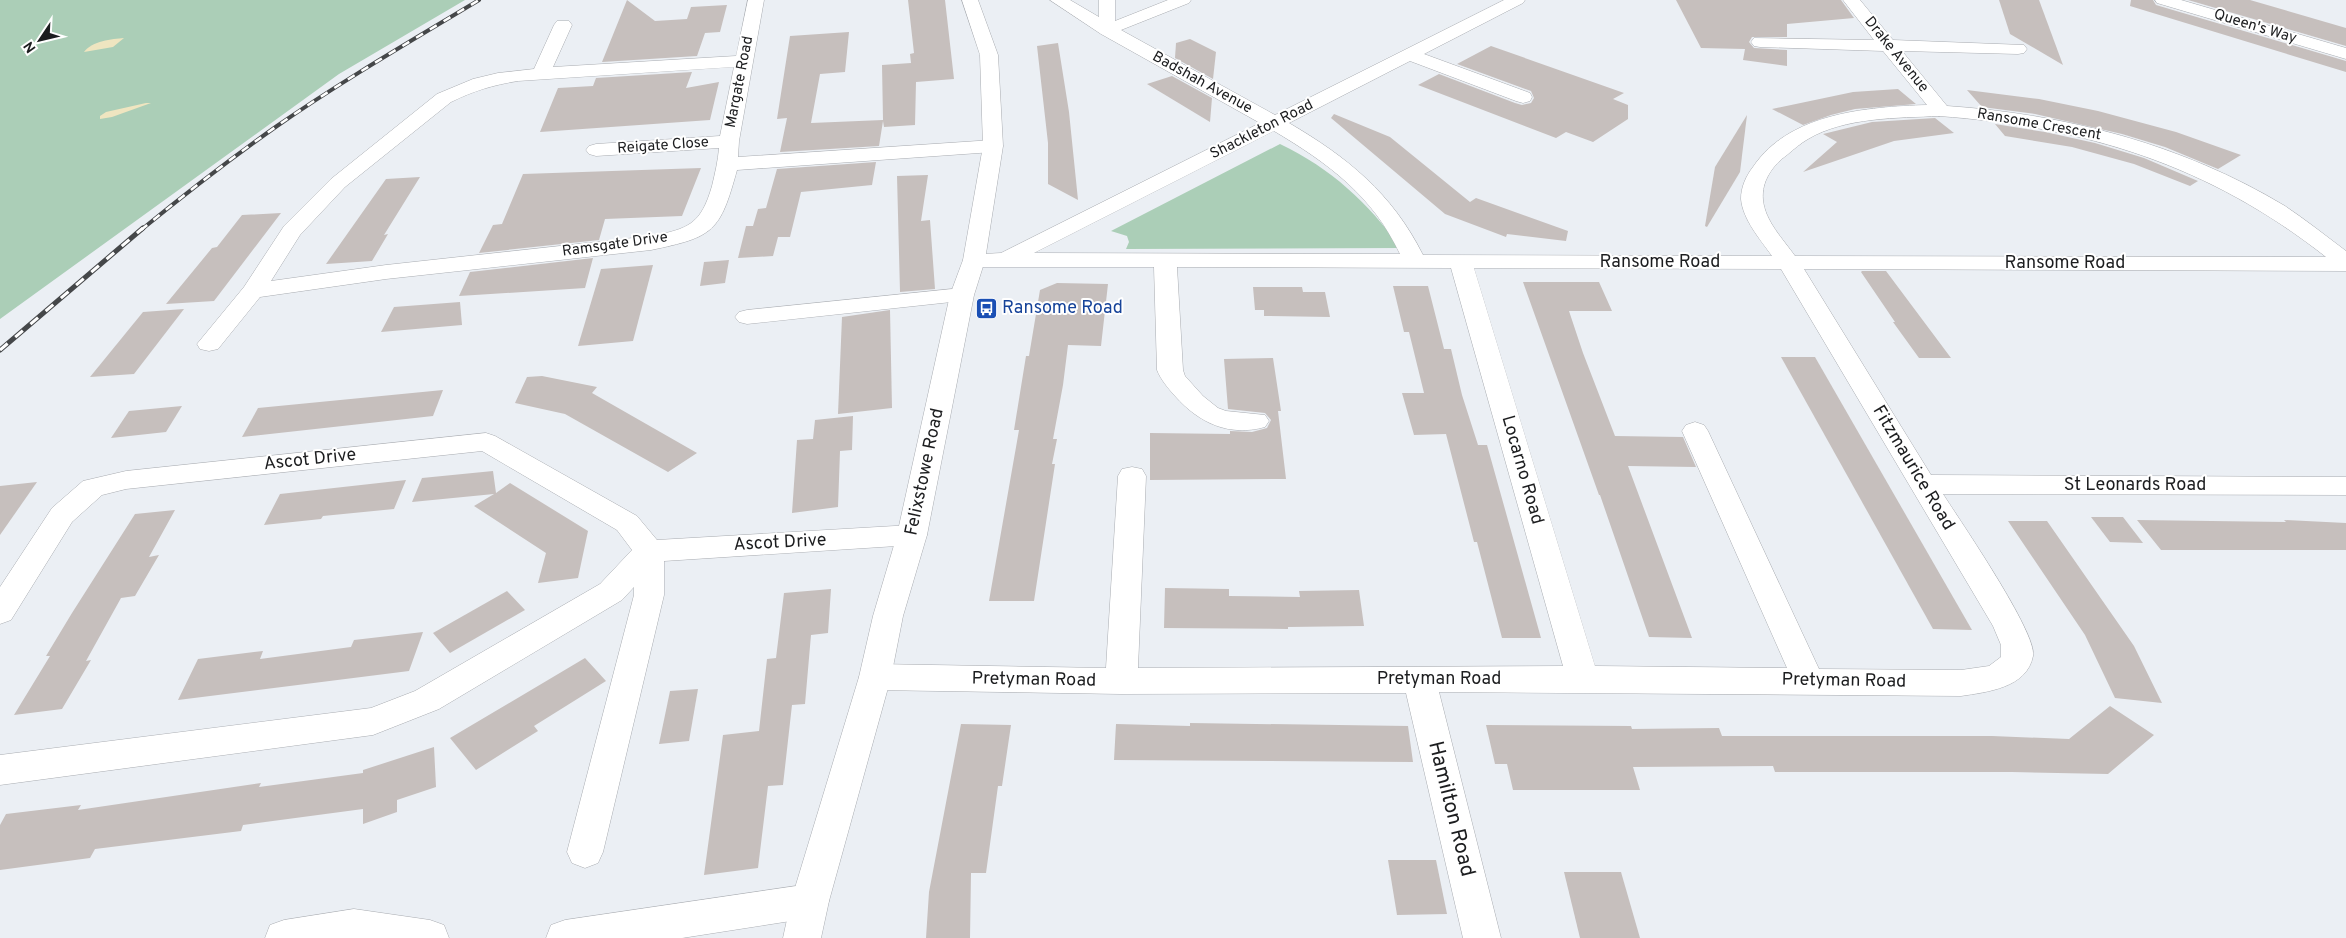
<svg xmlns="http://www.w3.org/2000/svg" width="2346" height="938" viewBox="0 0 2346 938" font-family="Overpass,sans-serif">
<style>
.green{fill:#abceb7}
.sand{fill:#efe5c0}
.building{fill:#c6bfbd}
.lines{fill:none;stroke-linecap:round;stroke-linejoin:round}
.minor-casing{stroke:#a9acb1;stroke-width:1}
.major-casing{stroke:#a9acb1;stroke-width:1}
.minor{fill:#fff;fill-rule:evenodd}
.major{fill:#fff;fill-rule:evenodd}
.rail-far1-casing{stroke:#454749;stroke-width:4}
.rail-casing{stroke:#454749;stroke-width:5}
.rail-far1{stroke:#fff;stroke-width:2.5;stroke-dasharray:8;stroke-linecap:butt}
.rail{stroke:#fff;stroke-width:3;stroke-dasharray:10;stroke-linecap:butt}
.labels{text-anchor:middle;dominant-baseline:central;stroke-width:4;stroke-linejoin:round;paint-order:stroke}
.far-street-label{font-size:15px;fill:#1c1d1f;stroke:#fff}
.street-label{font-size:18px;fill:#1c1d1f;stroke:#fff}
.transit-label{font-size:18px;fill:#164399;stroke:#fff;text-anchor:start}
.near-street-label{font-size:21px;fill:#1c1d1f;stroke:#fff}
</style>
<rect width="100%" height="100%" fill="#ebeff4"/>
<g class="green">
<path d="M 0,0 L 465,0 L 339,74 L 0,319 Z"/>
<path d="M 1280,144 C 1332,169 1367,202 1401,248 L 1126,249 L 1129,242 L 1127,236 L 1111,231 Z"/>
</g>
<g class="sand">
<path d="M 124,38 L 113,47 L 84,52 C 92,41 112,39 124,38 Z"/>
<path d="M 146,103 L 151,103 L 112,117 L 100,119 L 100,116 L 106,112 Z"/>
</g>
<g class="building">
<path d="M 627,0 L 655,21 L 687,19 L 691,7 L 727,5 L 720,32 L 705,33 L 697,56 L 602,62 Z"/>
<path d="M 908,0 L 945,0 L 954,79 L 916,82 L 915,125 L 884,127 L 883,121 L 879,146 L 780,152 L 787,118 L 777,119 L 790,36 L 849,32 L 845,72 L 820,74 L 811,123 L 883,120 L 882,65 L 911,63 L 910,54 L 914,53 Z"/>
<path d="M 1676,0 L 1841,0 L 1854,18 L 1787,24 L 1787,37 L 1752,37 L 1749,42 L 1754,48 L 1787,50 L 1787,66 L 1743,60 L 1745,49 L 1701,48 Z"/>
<path d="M 1999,0 L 2039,0 L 2063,65 L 2010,34 Z"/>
<path d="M 2131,0 L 2153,0 L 2156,5 L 2346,61 L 2346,72 L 2130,6 Z"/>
<path d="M 2188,0 L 2250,0 L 2346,28 L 2346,46 Z"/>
<path d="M 1190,39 L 1216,52 L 1213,79 L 1175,58 L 1176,43 Z"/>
<path d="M 1058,43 L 1069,112 L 1078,200 L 1048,184 L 1048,143 L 1037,46 Z"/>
<path d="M 1491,46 L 1624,93 L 1613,99 L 1628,105 L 1628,119 L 1593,142 L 1566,132 L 1556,138 L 1418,85 L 1439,74 L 1515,103 L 1522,105 L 1531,103 L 1534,98 L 1531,91 L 1457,64 Z"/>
<path d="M 692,72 L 686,88 L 719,82 L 710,120 L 540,132 L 558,88 L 593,86 L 596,78 Z"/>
<path d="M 1172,76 L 1212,98 L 1210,122 L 1147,84 Z"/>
<path d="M 1898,89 L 1916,104 L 1855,109 L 1831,115 L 1803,125 L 1772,109 L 1853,92 Z"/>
<path d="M 1967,90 L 2039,99 L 2098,111 L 2176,132 L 2241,155 L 2218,169 L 2165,147 L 2122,134 L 2035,114 L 1982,107 Z"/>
<path d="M 1334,114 L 1390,137 L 1470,202 L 1476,198 L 1568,231 L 1566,241 L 1507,234 L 1506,237 L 1445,214 L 1331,118 Z"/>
<path d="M 1747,115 L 1740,172 L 1707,227 L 1705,226 L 1715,167 Z"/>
<path d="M 1935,118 L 1954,133 L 1894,141 L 1803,172 L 1837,142 L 1823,134 L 1872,122 Z"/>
<path d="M 1995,124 L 2045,132 L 2095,143 L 2144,158 L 2198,181 L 2190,186 L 2134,164 L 2072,147 L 2005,136 Z"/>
<path d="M 876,162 L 872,185 L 801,192 L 790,237 L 778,237 L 773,256 L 738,258 L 746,226 L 753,226 L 758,209 L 766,208 L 777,169 Z"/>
<path d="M 701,168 L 682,216 L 605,219 L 599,240 L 479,253 L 493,225 L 502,224 L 523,174 Z"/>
<path d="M 928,175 L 921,221 L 930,220 L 935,289 L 900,292 L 897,176 Z"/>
<path d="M 420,177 L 384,235 L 388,234 L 372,261 L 326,264 L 386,179 Z"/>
<path d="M 281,213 L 214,301 L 166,304 L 212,248 L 217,247 L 242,215 Z"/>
<path d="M 593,258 L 585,288 L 459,296 L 470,272 Z"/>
<path d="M 729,260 L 725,283 L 700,286 L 704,262 Z"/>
<path d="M 653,265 L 633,341 L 578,346 L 601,269 Z"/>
<path d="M 1862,271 L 1886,271 L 1951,358 L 1919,358 L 1893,322 L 1895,322 L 1861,272 Z"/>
<path d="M 1523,282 L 1599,282 L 1612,311 L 1569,311 L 1583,353 L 1615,436 L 1683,437 L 1696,467 L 1628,466 L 1692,638 L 1649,637 L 1600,495 L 1599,495 Z"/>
<path d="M 1057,283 L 1108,284 L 1101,346 L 1068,345 L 1063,385 L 1053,439 L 1057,439 L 1052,464 L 1055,464 L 1034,601 L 989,601 L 1019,430 L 1014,430 L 1026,356 L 1029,356 L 1040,290 Z"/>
<path d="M 1393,286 L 1428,286 L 1444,349 L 1451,349 L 1462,395 L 1478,445 L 1487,445 L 1541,638 L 1502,638 L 1477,542 L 1474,542 L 1446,434 L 1414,435 L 1402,393 L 1424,393 L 1409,332 L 1404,332 Z"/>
<path d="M 1253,287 L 1302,287 L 1303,292 L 1325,292 L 1330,317 L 1264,316 L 1264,310 L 1255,310 Z"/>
<path d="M 460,302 L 462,325 L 381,332 L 394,307 Z"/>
<path d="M 184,309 L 134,374 L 90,377 L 143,312 Z"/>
<path d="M 890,310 L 892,408 L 838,414 L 842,317 Z"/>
<path d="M 1781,357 L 1815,357 L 1972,630 L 1933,629 Z"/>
<path d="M 1273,358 L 1281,411 L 1278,411 L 1286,479 L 1150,480 L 1150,433 L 1230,434 L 1230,431 L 1252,432 L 1267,428 L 1271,420 L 1265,413 L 1228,409 L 1224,359 Z"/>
<path d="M 542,376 L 597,387 L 592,393 L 697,453 L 668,472 L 565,414 L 515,403 L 527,377 Z"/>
<path d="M 443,390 L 433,416 L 242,437 L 258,408 Z"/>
<path d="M 182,406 L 166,432 L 111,438 L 129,411 Z"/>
<path d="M 853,416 L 852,450 L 840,451 L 838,507 L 792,513 L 797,440 L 813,439 L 815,420 Z"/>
<path d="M 493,471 L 496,493 L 510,483 L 588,531 L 578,578 L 538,583 L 546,553 L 474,506 L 494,494 L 412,502 L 422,478 Z"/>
<path d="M 406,480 L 394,509 L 323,516 L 321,519 L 264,525 L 280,494 Z"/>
<path d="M 37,482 L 0,535 L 0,486 Z"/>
<path d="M 175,510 L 149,557 L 159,555 L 135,596 L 121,598 L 86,661 L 91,660 L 62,709 L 14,715 L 50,656 L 46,656 L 72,613 L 135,514 Z"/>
<path d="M 2091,517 L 2123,517 L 2143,543 L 2110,542 Z"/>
<path d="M 2137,520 L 2286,522 L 2284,520 L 2346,523 L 2346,550 L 2161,550 Z"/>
<path d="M 2008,521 L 2047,521 L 2134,646 L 2162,703 L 2115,698 L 2085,635 Z"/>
<path d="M 1165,588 L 1229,589 L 1229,596 L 1300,597 L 1299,591 L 1359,590 L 1364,626 L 1288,627 L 1288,629 L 1164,628 Z"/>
<path d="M 831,589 L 828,633 L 811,635 L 805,704 L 792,705 L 783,785 L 768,786 L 758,868 L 704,875 L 723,735 L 759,731 L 767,659 L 776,658 L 784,593 Z"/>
<path d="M 507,591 L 525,610 L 450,653 L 433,633 Z"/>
<path d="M 423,632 L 409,671 L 178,700 L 198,659 L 263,651 L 260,659 L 351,647 L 354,640 Z"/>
<path d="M 585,658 L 606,681 L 534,726 L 538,731 L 476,770 L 450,738 Z"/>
<path d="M 698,689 L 689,741 L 659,744 L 670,691 Z"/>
<path d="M 2110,706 L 2154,735 L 2108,774 L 2012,772 L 1775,772 L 1773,766 L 1633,767 L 1640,790 L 1513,790 L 1507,764 L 1495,764 L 1486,725 L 1631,726 L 1632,729 L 1719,728 L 1722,736 L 1992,736 L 2069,739 Z"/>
<path d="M 1190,723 L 1408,726 L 1413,762 L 1114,760 L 1116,724 L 1190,726 Z"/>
<path d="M 961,724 L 1011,725 L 1002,786 L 998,786 L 986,873 L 971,873 L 970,938 L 926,938 L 929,892 Z"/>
<path d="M 434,747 L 436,787 L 397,800 L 397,812 L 363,824 L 363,809 L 243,825 L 241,831 L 95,849 L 90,858 L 0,870 L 0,825 L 6,814 L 81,805 L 78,810 L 261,783 L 259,787 L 363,773 L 363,770 Z"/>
<path d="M 1388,860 L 1436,860 L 1447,914 L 1397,915 Z"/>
<path d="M 1564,872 L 1621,872 L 1640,938 L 1580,938 Z"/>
</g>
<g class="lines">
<defs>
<g id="minor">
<path d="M 748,0 L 764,0 L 739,141 L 738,157 L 993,140 L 1000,142 L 1003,146 L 1000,150 L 993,152 L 737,170 C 720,232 714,237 651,250 L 386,279 L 260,297 L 218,349 L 209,351 L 200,349 L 197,344 L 244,287 L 284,226 L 331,179 L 437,94 L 473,79 L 498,73 L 534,69 L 554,25 L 557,21 L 569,21 L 572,25 L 553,67 L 736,56 ZM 734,67 L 720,136 L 596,144 L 589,146 L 586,150 L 589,154 L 596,156 L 719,148 C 718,161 715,173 712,186 C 701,224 689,229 651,236 L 386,265 L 271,281 L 300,235 L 345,187 L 451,102 C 473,91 493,85 518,81 Z"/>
<path d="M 1050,0 L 1070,0 L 1099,17 L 1099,0 L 1115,0 L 1115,21 L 1168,0 L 1191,0 L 1189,3 L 1121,30 L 1275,115 L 1504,0 L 1525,0 L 1523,3 L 1424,54 L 1530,93 L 1532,97 L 1530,101 L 1523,103 L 1516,101 L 1410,61 L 1289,123 C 1347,157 1392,193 1423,255 L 1772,256 C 1760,239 1743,220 1741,199 C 1741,187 1746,176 1753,167 C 1789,113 1867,107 1927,105 L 1883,51 L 1760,47 L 1754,46 L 1751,42 L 1754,38 L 1874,40 L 1843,0 L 1860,0 L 1893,40 L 2024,45 L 2027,49 L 2024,53 L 2018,54 L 1902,51 L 1947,106 C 2065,114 2182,144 2285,206 C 2306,220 2326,236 2346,251 L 2346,271 L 1804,269 L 1931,475 L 2346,477 L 2346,495 L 1943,494 C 1959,519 2038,634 2033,656 C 2027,688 1987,692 1961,696 L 1439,692 L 1501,938 L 1463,938 L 1406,693 L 1121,694 L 875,690 L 864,686 L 859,677 L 864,668 L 875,664 L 1106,668 L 1118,476 L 1122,469 L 1132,467 L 1142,469 L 1146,476 L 1138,668 L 1563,666 L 1451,268 L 1177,267 L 1183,370 L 1185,376 L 1203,396 L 1218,408 L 1226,411 L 1265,415 L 1269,421 L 1265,427 C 1229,437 1199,423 1175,396 C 1168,388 1161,380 1157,370 L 1154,267 L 974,267 L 966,265 L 963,260 L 966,255 L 1001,253 L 1260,123 L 1101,34 ZM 1939,116 C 2087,127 2209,165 2326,257 L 1795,256 C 1783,239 1765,221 1763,200 C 1761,181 1773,165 1787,155 C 1794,149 1801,143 1808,139 C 1845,117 1898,118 1939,116 ZM 1274,131 C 1328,163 1373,196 1400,254 L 1034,253 ZM 1474,268 L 1781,269 L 1993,626 L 2001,645 L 2001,657 L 1989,666 L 1961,670 L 1819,669 L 1708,431 L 1704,425 L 1695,422 L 1686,425 L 1682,431 L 1787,668 L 1595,666 Z"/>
<path d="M 2155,0 L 2181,0 L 2346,48 L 2346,59 L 2157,3 Z"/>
<path d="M 962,288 L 970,290 L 974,295 L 970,300 L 747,324 L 739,322 L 735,317 L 739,312 L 747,310 Z"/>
<path d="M 486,433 L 495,436 L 637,516 L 657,540 L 912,525 L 922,528 L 927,535 L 922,542 L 912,545 L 664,561 L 664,595 L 603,852 L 598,863 L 585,868 L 572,863 L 567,852 L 634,595 L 634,587 L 622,600 L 439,709 L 373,735 L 0,785 L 0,755 L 371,708 L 415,691 L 600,584 L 632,550 L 617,530 L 482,451 L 126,489 L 102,495 L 72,522 L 11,620 L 0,624 L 0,587 L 52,508 L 83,481 L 126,471 Z"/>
<path d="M 810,884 L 823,889 L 829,901 L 823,913 L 810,918 L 682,938 L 546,938 L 551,925 L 565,920 Z"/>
<path d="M 354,909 L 430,920 L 444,925 L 449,938 L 265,938 L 270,925 L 284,920 Z"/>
</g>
<path id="major" d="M 962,0 L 978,0 L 998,55 L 1003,146 L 985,260 L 974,295 L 927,535 L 903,616 L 891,677 L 829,901 L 821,938 L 783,938 L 791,901 L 859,677 L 873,616 L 897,535 L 950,295 L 963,260 L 983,146 L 980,55 Z"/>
</defs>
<use href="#minor" class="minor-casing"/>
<use href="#major" class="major-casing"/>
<use href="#minor" class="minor"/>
<use href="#major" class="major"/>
<defs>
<path id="rail-far1" d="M 141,230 C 185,194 230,159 277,126 C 342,81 411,41 479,0"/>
<path id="rail" d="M 0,350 L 143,228"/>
</defs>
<use href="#rail-far1" class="rail-far1-casing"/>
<use href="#rail" class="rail-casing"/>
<use href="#rail-far1" class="rail-far1"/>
<use href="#rail" class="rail"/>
</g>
<defs>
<symbol id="bus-square" viewBox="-11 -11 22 22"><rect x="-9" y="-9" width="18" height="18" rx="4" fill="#1a4fb4" stroke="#fff"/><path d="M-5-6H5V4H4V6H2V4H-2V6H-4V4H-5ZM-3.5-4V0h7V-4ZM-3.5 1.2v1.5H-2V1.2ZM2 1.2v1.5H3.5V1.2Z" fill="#fff"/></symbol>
</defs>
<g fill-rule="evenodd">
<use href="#bus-square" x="974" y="296" width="25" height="25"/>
</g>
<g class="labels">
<g class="far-street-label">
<text transform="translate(2255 27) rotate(17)">Queen's Way</text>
<text transform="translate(1896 55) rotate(51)">Drake Avenue</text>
<text transform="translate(740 82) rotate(-79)">Margate Road</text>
<text transform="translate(1202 83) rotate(29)">Badshah Avenue</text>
<text transform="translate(2039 125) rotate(10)">Ransome Crescent</text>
<text transform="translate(1262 130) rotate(-27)">Shackleton Road</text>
<text transform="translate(663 146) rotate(-4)">Reigate Close</text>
<text transform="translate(615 245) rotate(-8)">Ramsgate Drive</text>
</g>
<g class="street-label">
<text x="1660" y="262">Ransome Road</text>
<text x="2065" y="263">Ransome Road</text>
<text transform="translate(310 460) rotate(-6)">Ascot Drive</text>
<text transform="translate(1913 468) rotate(59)">Fitzmaurice Road</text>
<text transform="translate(1522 470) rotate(74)">Locarno Road</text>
<text transform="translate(925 472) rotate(-78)">Felixstowe Road</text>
<text x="2135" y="485">St Leonards Road</text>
<text transform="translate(780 543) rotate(-3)">Ascot Drive</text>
<text x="1439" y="679">Pretyman Road</text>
<text transform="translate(1034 680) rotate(1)">Pretyman Road</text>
<text transform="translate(1844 681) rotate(1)">Pretyman Road</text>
</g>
<g class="transit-label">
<text x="1002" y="308">Ransome Road</text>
</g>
<g class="near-street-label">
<text transform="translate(1451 809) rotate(76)">Hamilton Road</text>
</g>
</g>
<g transform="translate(40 40) rotate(235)" stroke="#ffffff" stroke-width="4" paint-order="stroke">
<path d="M0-4L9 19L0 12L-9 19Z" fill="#1c1d1f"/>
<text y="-8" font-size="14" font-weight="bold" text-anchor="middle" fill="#1c1d1f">N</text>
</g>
</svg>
